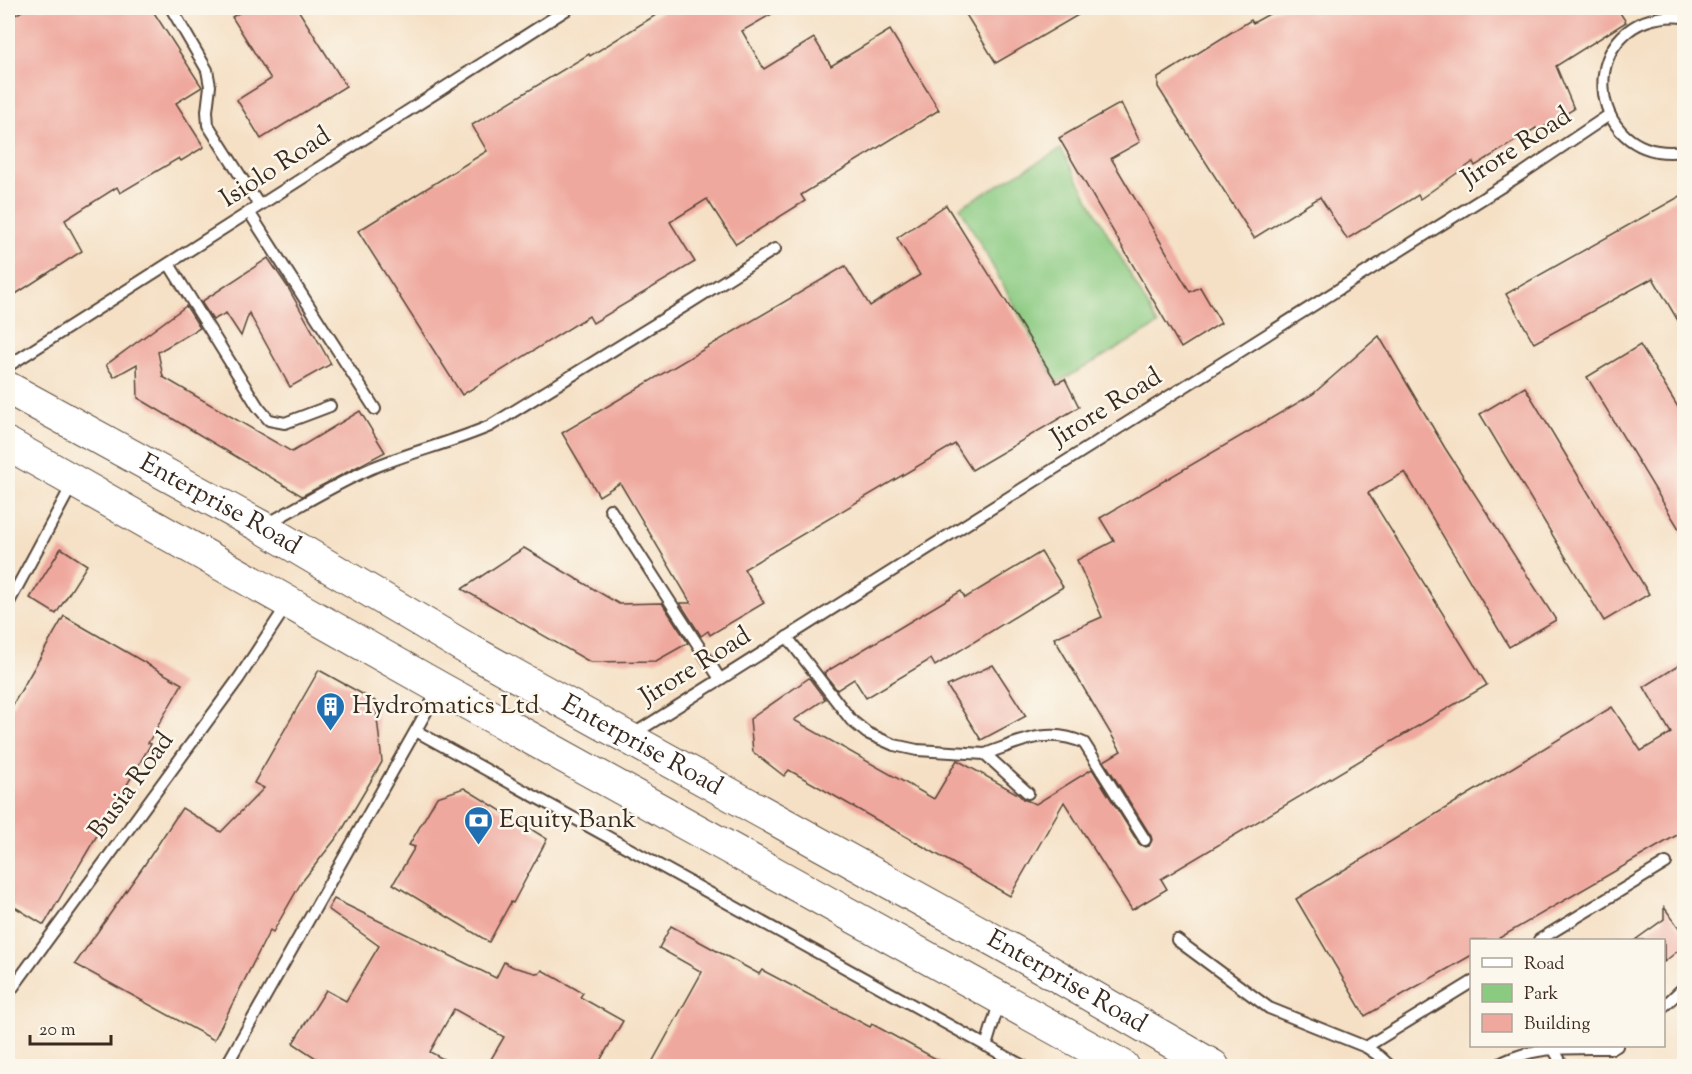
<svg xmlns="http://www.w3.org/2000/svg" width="1692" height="1074" viewBox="0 0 1692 1074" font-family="'Sorts Mill Goudy',serif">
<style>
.green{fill:#8aca81;stroke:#627a50;stroke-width:1.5}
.building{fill:#efa89e}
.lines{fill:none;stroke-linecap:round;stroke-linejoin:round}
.service-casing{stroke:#574537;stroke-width:14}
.secondary-casing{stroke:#574537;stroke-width:34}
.service{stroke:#fff;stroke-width:10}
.secondary{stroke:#fff;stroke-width:32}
.labels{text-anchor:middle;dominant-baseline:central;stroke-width:5;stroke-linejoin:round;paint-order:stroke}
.street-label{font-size:26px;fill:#3b2a1e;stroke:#fbf7ec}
.poi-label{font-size:26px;fill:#3b2a1e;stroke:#fbf7ec;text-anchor:start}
</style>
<rect width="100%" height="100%" fill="#fbf7ec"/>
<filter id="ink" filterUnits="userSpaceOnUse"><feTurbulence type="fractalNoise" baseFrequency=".0167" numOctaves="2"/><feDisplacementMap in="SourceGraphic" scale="12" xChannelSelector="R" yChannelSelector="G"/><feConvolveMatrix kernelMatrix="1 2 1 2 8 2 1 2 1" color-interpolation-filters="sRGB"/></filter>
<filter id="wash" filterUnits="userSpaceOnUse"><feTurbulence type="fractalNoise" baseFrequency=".008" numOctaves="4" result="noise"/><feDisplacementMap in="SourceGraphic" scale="24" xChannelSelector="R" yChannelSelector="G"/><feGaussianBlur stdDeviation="1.35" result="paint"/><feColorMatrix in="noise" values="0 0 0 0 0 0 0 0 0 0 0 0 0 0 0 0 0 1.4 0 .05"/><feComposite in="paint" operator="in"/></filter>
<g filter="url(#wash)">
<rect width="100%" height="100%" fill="#f5e0c5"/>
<path class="green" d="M 1061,149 L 1158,325 L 1057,383 L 960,207 Z"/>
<g id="blocks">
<g class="building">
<path d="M 27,8 L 151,8 L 202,87 L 176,103 L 204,147 L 181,161 L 179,158 L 120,193 L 117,187 L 65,220 L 82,251 L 8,299 L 8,19 Z"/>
<path d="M 247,8 L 297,8 L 346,86 L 261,139 L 237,100 L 271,79 L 232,17 Z"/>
<path d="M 667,8 L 782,8 L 742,31 L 764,69 L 814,38 L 831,66 L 890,30 L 939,110 L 801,195 L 805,201 L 736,244 L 707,199 L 670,222 L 695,262 L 593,323 L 589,316 L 462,395 L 358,231 L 487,151 L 472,125 L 589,54 L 590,56 Z"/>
<path d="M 962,8 L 1090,8 L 996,63 Z"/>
<path d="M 1280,8 L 1617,8 L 1626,22 L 1556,66 L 1574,109 L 1537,131 L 1536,128 L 1475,166 L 1473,162 L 1420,199 L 1418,195 L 1347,239 L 1320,197 L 1254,238 L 1158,87 L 1158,78 L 1251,20 L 1253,23 Z"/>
<path d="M 1121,103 L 1140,142 L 1111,158 L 1190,292 L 1200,287 L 1221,323 L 1181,348 L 1059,138 Z"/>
<path d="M 1684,194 L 1684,331 L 1653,278 L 1534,343 L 1506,294 Z"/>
<path d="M 946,205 L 1057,383 L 1065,379 L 1079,407 L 972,470 L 955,444 L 744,569 L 764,603 L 710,635 L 708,631 L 701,636 L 680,603 L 691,603 L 620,483 L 599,496 L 562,433 L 845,266 L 870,306 L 920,275 L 897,238 Z"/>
<path d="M 268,258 L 287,286 L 331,364 L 290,387 L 249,313 L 241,336 L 226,313 L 213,320 L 201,302 Z"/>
<path d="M 186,306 L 200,328 L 158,352 L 163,377 L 292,452 L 360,411 L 385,452 L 302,496 L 138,398 L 137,364 L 114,377 L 106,365 Z"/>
<path d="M 1379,336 L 1445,448 L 1556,620 L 1509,647 L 1405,472 L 1368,493 L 1487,685 L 1161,879 L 1167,889 L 1132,910 L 1064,802 L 1010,896 L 789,770 L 784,776 L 753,752 L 750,719 L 809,678 L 825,699 L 794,720 L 934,799 L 957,760 L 1018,794 L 1023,799 L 1036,804 L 1092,769 L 1139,844 L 1145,847 L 1149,846 L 1152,840 L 1151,836 L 1104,761 L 1121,751 L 1054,638 L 1102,617 L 1077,560 L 1114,541 L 1100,518 L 1313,394 Z"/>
<path d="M 1640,345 L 1684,417 L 1684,537 L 1587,377 Z"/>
<path d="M 1525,387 L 1649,594 L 1604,621 L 1480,414 Z"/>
<path d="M 61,548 L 87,565 L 56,614 L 30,598 Z"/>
<path d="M 524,548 L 619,604 L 662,603 L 688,643 L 656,661 L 590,662 L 462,589 Z"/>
<path d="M 1041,552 L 1063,587 L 935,666 L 931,659 L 866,698 L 854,679 L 837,690 L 824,673 L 961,591 L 965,598 Z"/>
<path d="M 64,616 L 182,684 L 148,743 L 151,744 L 44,925 L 8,903 L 8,713 Z"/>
<path d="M 1684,662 L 1684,831 L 1496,940 L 1472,940 L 1472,955 L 1365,1016 L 1296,899 L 1612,707 L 1641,751 L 1671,733 L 1644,687 Z"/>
<path d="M 993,665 L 1026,716 L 981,740 L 947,686 Z"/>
<path d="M 319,670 L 375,701 L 382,762 L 341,832 L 301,883 L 273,932 L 270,930 L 214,1040 L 75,964 L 145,864 L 182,808 L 221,832 L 264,788 L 254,783 Z"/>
<path d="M 464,788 L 547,839 L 513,903 L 511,902 L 489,942 L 393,884 L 415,847 L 409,845 L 437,797 Z"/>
<path d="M 334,899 L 496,978 L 504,962 L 513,967 L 539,974 L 542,970 L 583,993 L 580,997 L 623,1021 L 597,1066 L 487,1066 L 504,1037 L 454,1009 L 430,1052 L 456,1066 L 312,1066 L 316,1058 L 293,1043 L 326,990 L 346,1001 L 379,946 L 328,909 Z"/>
<path d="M 1664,907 L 1684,935 L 1684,946 L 1664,962 L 1664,940 L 1635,940 L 1664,919 Z"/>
<path d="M 671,926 L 759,974 L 762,970 L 870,1027 L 872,1024 L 949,1066 L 650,1066 L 702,972 L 659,948 Z"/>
</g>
</g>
</g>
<g filter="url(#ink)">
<use href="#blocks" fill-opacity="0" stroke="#574537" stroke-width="1.5"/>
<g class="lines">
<defs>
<g id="service">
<path d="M 171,8 L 207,70 L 210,86 L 207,111 L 208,125 L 259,205"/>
<path d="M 1684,17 C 1572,8 1581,166 1684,151"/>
<path d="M 249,212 L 375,409"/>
<path d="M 169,264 L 258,407 L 269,420 L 285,423 L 330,406"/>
<path d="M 8,366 L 569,8"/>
<path d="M 610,509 L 720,679"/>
<path d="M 265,525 C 300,506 335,484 372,468 C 410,452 451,443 490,426 L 688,304 L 775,249"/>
<path d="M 8,604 L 72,485"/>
<path d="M 787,637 L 851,720 L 867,733 L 894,745 L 917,750 L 985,754 L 1028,793"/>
<path d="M 416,731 L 1023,1066"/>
<path d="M 632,735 L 1520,175 L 1609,115"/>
<path d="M 985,754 C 1020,742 1048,726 1084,743 L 1145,840"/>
<path d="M 1177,940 L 1269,1008 L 1366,1047 L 1379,1056 L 1390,1066"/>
<path d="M 1539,940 L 1666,863"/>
<path d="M 8,994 L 239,678 L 287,605"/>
<path d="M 1664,1006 L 1684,987"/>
<path d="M 986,1046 L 1000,1000"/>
<path d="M 1366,1047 L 1472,982"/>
<path d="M 1553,1048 L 1563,1066"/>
<path d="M 226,1066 L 438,691"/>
<path d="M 1496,1066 C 1532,1045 1571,1048 1612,1048 L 1617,1046"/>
</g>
<g id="secondary">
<path id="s1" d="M 8,388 L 262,527 L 471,651 L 1019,954 L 1213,1066"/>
<path d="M 8,444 L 440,688 L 1123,1066"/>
</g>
</defs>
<use href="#service" class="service-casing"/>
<use href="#secondary" class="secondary-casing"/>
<use href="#service" class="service"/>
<use href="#secondary" class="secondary"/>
</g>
</g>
<defs>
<symbol id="building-pin" viewBox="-11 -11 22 30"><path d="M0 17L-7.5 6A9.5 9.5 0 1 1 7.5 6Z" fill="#1f6fb2" stroke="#fbf7ec"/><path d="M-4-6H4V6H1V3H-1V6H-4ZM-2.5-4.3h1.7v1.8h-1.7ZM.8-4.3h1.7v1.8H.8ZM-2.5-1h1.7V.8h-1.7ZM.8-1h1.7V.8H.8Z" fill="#fff"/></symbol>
<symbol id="bank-pin" viewBox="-11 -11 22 30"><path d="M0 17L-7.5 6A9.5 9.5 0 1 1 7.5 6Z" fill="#1f6fb2" stroke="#fbf7ec"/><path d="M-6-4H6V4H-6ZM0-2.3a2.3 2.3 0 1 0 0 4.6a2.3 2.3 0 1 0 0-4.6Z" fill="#fff"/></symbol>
</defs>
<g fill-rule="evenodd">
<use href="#building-pin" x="314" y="690" width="33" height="45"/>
<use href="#bank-pin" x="462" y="804" width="33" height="45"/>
</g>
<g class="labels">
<g class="street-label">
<text transform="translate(1517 148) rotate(-33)">Jirore Road</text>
<text transform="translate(276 168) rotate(-33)">Isiolo Road</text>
<text transform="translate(1107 408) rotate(-32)">Jirore Road</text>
<text stroke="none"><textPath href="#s1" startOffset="242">Enterprise Road</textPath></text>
<text transform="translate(696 667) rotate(-32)">Jirore Road</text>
<text stroke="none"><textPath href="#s1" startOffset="728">Enterprise Road</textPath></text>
<text transform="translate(132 786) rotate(-54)">Busia Road</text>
<text stroke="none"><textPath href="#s1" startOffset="1214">Enterprise Road</textPath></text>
</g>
<g class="poi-label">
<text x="352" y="706">Hydromatics Ltd</text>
<text x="499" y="820">Equity Bank</text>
</g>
</g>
<rect width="1692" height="1074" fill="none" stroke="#fbf7ec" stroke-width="30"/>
<rect x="1470" y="939" width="195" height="108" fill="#fbf7ec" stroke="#aea59a" stroke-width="1.5"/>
<rect x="1482" y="958" width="30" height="9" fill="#ffffff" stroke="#aea59a" stroke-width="1.5"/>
<text x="1524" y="969" font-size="18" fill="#3b2a1e">Road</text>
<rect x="1482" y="984" width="30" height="18" fill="#8aca81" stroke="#aea59a" stroke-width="1.5"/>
<text x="1524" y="999" font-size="18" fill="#3b2a1e">Park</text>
<rect x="1482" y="1014" width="30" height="18" fill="#efa89e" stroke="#aea59a" stroke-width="1.5"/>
<text x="1524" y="1029" font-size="18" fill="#3b2a1e">Building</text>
<path d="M30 1035v9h81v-9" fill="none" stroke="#3b2a1e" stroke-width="3"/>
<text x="39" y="1035" font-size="18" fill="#3b2a1e" stroke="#fbf7ec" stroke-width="4.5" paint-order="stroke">20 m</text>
</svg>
